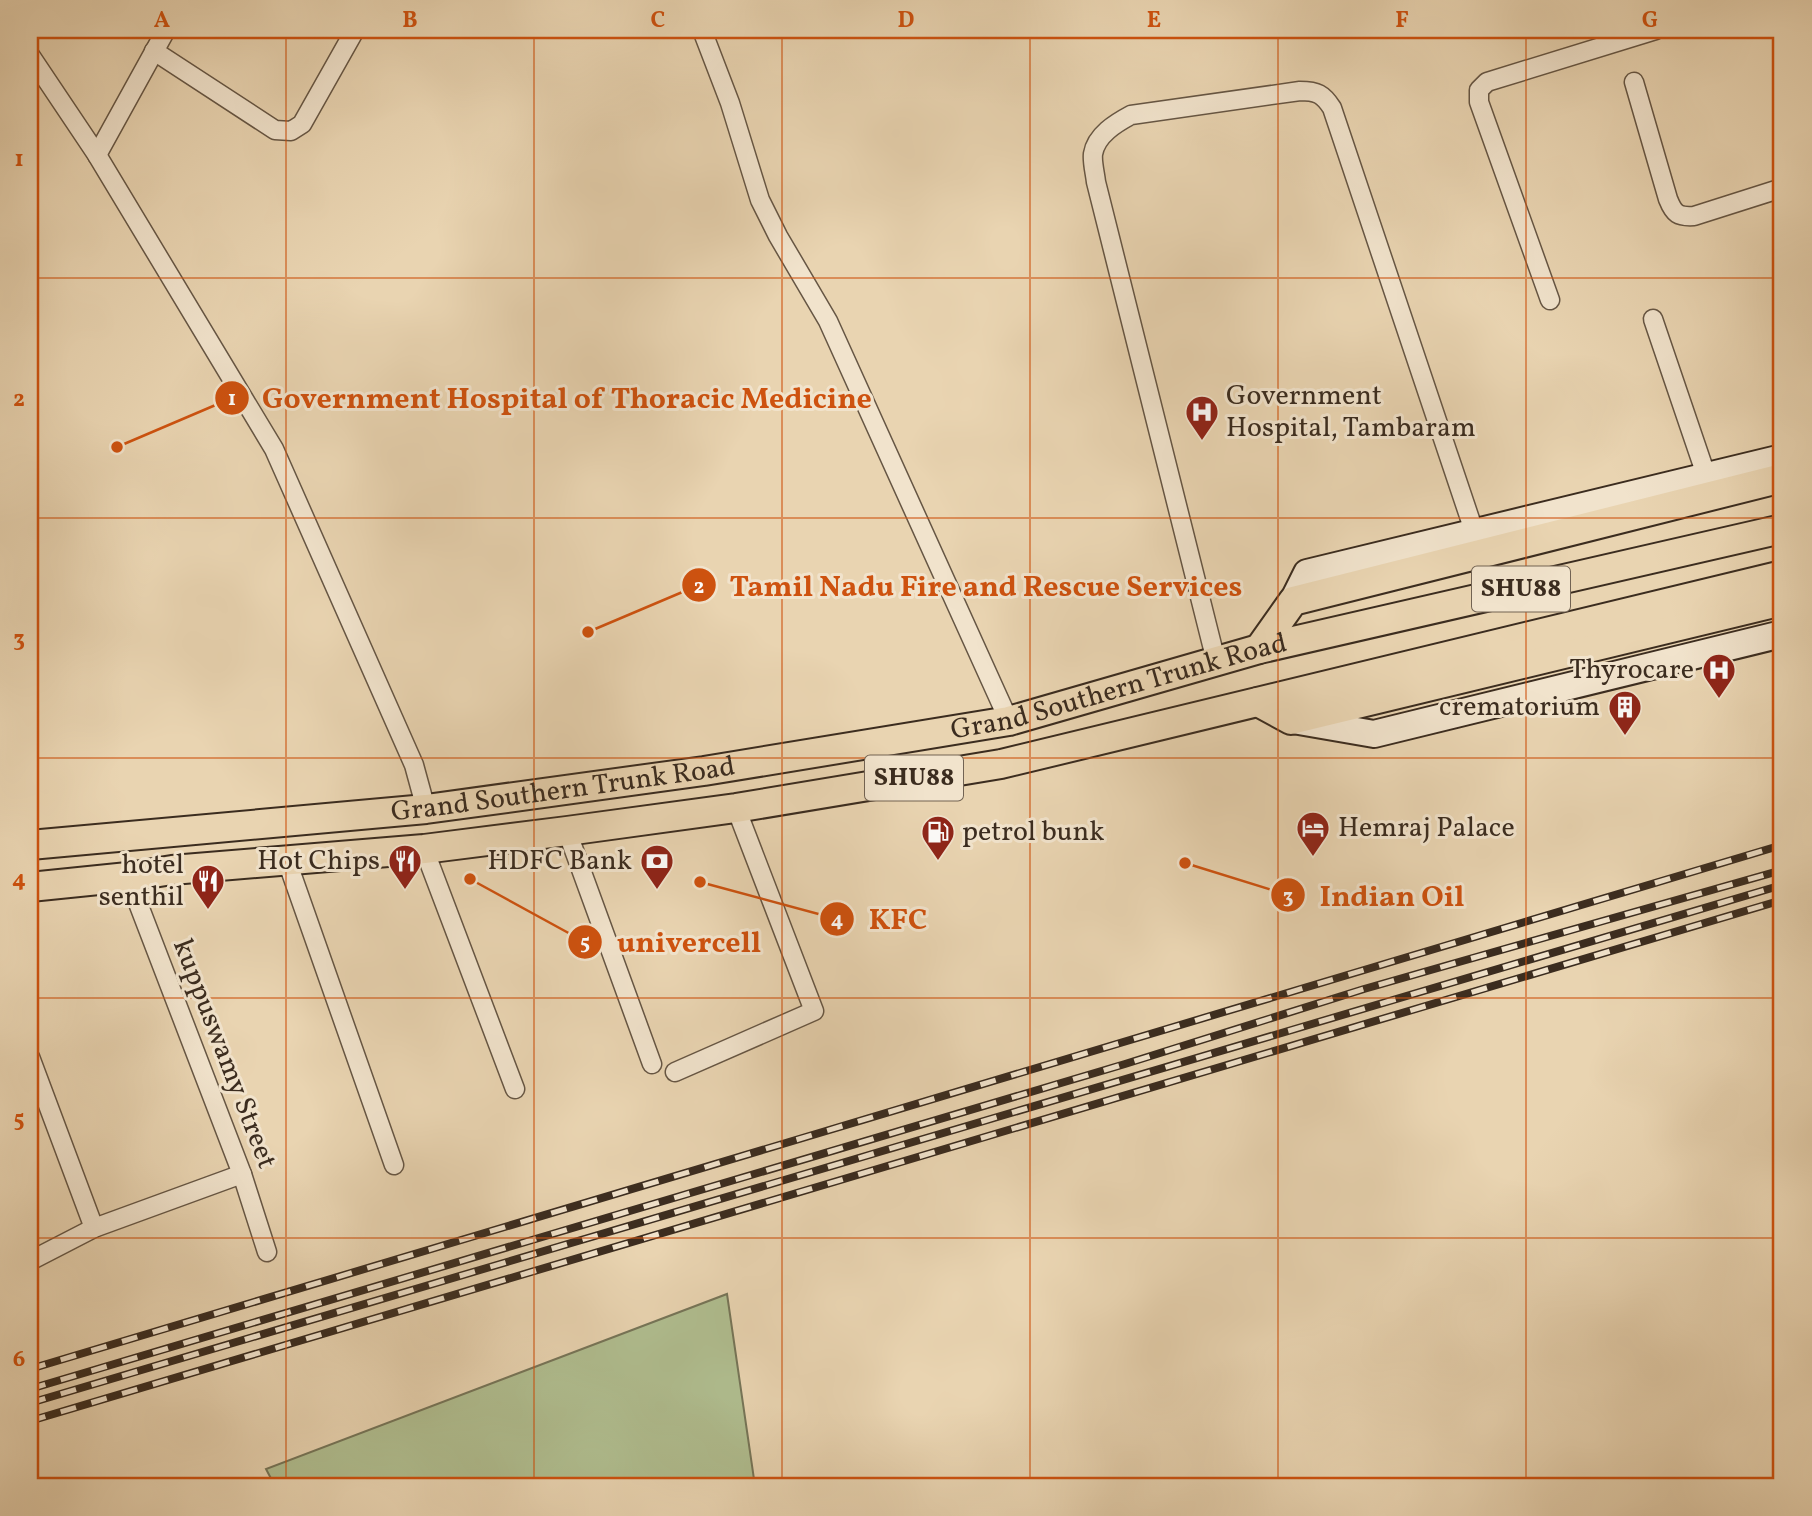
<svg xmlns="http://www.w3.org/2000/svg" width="1812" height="1516" viewBox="0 0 1812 1516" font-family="Vollkorn,serif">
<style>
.green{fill:#b0be90;stroke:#767558;stroke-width:2}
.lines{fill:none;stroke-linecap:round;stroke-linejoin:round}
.street-casing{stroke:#665644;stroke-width:21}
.secondary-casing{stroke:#3b2c1f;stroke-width:30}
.primary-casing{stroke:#3b2c1f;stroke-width:32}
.street{stroke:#f1e3cc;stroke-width:18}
.secondary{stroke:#f1e3cc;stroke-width:26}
.primary{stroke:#e9d4b1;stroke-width:28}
.rail-casing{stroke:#3b2c1f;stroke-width:8}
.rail{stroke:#f1e3cc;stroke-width:5;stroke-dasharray:16;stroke-linecap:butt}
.grid{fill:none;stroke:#ce520f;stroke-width:2;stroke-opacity:0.55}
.labels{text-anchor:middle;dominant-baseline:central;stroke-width:6;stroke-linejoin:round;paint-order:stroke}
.shield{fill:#f1e3cc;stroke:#726353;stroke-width:2}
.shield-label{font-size:26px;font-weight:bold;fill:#3b2c1f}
.poi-label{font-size:28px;fill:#3b2c1f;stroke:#f1e3cc;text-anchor:end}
.street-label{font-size:28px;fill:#3b2c1f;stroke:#f1e3cc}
.leader{fill:none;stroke:#ce520f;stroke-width:2.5}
.callout-dot{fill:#ce520f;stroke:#f1e3cc;stroke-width:2.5}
.mark-label{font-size:21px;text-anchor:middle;font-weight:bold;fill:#fff}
.callout-label{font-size:30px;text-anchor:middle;font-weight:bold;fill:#ce520f;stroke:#f1e3cc;stroke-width:6;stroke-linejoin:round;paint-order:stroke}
.neatline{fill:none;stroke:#ce520f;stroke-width:2.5}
.grid-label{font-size:23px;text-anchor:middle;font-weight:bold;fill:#ce520f}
</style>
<rect width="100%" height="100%" fill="#e9d4b1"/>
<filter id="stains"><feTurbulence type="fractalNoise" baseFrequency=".00286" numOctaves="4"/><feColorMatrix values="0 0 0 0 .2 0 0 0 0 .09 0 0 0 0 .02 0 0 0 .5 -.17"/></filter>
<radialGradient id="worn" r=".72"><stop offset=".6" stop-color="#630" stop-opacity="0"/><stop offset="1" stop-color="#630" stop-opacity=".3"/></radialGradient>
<path class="green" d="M 727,1294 L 755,1486 L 275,1486 L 266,1469 Z"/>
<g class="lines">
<defs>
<g id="street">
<path d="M 702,30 L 730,103 L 760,200 L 778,236 L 828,321 L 1009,721"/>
<path d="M 154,51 L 275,130 L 291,131 L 302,124 L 355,30"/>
<path d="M 30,55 L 97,155 L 274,449 L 414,765 L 426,809"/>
<path d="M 1634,82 L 1668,199 C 1674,214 1678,217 1694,216 L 1782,188"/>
<path d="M 97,155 L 166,30"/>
<path d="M 1550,300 L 1479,102 L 1479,90 L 1487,82 L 1656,30"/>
<path d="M 1653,319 L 1706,475"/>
<path d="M 1216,661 L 1096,182 C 1095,173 1092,162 1093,154 C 1096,135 1116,123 1131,115 L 1300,91 C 1317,91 1323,94 1332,108 L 1474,531"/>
<path d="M 567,831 L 652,1064"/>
<path d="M 424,849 L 515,1089"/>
<path d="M 287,861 L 394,1165"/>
<path d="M 128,877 L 242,1174 L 267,1252"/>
<path d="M 30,1057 L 94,1228"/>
<path d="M 675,1072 L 814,1011 L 736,808"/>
<path d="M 30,1261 L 94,1228 L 242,1174"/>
</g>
<g id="secondary">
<path d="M 1293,601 L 1307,573 L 1782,458"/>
<path d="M 1293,720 L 1374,734 L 1782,634"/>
</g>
<g id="primary">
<path d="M 1259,649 L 1293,601 L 1782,478"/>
<path d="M 1258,702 L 1291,720 L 1782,601"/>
<path id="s1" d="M 30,845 L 426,809 L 704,771 L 1009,721 L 1259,649 L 1782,529"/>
<path d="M 30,887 L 128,877 L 172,870 L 424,849 L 567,831 L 736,808 L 1001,764 L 1782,575"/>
</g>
</defs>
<use href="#street" class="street-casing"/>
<use href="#secondary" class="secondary-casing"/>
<use href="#primary" class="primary-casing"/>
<use href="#street" class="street"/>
<use href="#secondary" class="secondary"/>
<use href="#primary" class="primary"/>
<defs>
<g id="rail">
<path d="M 30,1369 L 1782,845"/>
<path d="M 30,1389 L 1125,1064 L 1364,989 L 1782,870"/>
<path d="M 30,1403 L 1782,885"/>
<path d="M 30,1421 L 1782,900"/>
</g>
</defs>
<use href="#rail" class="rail-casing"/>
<use href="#rail" class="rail"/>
</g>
<path class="grid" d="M 286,30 L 286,1486M 534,30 L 534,1486M 782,30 L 782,1486M 1030,30 L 1030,1486M 1278,30 L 1278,1486M 1526,30 L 1526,1486M 30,278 L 1782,278M 30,518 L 1782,518M 30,758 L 1782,758M 30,998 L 1782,998M 30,1238 L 1782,1238"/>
<defs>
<symbol id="hospital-pin" viewBox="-11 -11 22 30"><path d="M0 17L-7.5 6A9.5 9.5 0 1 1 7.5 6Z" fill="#8f2418" stroke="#f1e3cc"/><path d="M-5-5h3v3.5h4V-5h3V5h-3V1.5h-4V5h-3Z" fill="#fff"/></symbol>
<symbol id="building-pin" viewBox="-11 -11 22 30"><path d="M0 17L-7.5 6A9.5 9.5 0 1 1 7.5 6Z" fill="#8f2418" stroke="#f1e3cc"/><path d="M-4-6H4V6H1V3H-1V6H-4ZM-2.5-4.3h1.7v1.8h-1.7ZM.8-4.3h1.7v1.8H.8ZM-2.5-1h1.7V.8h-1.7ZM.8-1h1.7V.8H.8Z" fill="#fff"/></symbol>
<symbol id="hotel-pin" viewBox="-11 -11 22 30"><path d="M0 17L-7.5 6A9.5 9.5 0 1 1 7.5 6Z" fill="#8f2418" stroke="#f1e3cc"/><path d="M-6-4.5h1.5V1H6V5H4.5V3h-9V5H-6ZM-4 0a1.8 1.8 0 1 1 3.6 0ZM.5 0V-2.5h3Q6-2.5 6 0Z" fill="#fff"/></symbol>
<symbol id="fuel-pin" viewBox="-11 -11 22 30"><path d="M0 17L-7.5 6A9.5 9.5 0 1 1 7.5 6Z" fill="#8f2418" stroke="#f1e3cc"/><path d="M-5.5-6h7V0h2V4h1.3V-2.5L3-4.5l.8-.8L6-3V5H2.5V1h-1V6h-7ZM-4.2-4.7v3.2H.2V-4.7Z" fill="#fff"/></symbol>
<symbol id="restaurant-pin" viewBox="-11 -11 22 30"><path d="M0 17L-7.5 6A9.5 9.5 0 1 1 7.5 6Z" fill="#8f2418" stroke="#f1e3cc"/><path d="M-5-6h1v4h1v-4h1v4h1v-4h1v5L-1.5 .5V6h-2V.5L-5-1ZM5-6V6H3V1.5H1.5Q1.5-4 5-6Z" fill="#fff"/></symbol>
<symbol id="bank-pin" viewBox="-11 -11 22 30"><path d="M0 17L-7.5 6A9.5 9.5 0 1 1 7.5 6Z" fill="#8f2418" stroke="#f1e3cc"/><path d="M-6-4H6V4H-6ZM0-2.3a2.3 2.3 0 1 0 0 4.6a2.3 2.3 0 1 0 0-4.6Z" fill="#fff"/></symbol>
</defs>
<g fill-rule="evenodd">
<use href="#hospital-pin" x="1183" y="393" width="38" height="52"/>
<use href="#hospital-pin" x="1700" y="651" width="38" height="52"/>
<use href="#building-pin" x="1606" y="688" width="38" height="52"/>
<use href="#hotel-pin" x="1294" y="809" width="38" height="52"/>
<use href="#fuel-pin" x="919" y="813" width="38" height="52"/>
<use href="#restaurant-pin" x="386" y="842" width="38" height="52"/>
<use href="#bank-pin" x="638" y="842" width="38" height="52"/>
<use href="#restaurant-pin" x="189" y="862" width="38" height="52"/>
</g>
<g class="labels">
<g class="shield">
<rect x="1472" y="566.5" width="98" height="45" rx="5"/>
<rect x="865" y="755.5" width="98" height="45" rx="5"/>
</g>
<g class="shield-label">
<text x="1521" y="589">SHU88</text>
<text x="914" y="778">SHU88</text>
</g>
<g class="poi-label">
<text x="1226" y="396" text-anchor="start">Government<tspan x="1226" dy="32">Hospital, Tambaram</tspan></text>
<text x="1694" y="670">Thyrocare</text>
<text x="1600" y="707">crematorium</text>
<text x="1338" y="828" text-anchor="start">Hemraj Palace</text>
<text x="962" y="832" text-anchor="start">petrol bunk</text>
<text x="380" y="861">Hot Chips</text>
<text x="632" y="861">HDFC Bank</text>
<text x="184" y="865">hotel<tspan x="184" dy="32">senthil</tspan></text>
</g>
<g class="street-label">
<text stroke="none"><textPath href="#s1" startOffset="1102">Grand Southern Trunk Road</textPath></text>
<text stroke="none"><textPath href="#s1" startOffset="536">Grand Southern Trunk Road</textPath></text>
<text transform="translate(224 1054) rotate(69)">kuppuswamy Street</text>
</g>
</g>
<path class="leader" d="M117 447L232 398M588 632L699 585M1185 863L1288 895M700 882L837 919M470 879L585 942"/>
<g class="callout-dot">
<circle cx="117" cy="447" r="7"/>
<circle cx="588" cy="632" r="7"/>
<circle cx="1185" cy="863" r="7"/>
<circle cx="700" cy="882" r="7"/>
<circle cx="470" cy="879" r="7"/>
<circle cx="232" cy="398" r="18"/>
<circle cx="699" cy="585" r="18"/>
<circle cx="1288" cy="895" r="18"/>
<circle cx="837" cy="919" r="18"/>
<circle cx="585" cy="942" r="18"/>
</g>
<g class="mark-label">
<text x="232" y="405">1</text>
<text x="699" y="593">2</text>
<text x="1288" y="903">3</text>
<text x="837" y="926">4</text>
<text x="585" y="949">5</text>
</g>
<g class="callout-label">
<text x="567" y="408">Government Hospital of Thoracic Medicine</text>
<text x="986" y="596">Tamil Nadu Fire and Rescue Services</text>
<text x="1392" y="906">Indian Oil</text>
<text x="898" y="929">KFC</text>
<text x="689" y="952">univercell</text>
</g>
<rect width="1812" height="1516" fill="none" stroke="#e9d4b1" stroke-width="77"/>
<rect x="38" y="38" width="1735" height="1440" class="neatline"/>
<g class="grid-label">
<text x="162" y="27">A</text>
<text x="410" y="27">B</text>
<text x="658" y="27">C</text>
<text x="906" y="27">D</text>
<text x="1154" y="27">E</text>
<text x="1402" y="27">F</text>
<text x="1650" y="27">G</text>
<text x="19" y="166">1</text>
<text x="19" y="406">2</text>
<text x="19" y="646">3</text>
<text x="19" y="886">4</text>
<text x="19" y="1126">5</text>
<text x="19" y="1366">6</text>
</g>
<rect width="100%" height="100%" filter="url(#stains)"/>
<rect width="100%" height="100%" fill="url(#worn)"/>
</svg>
